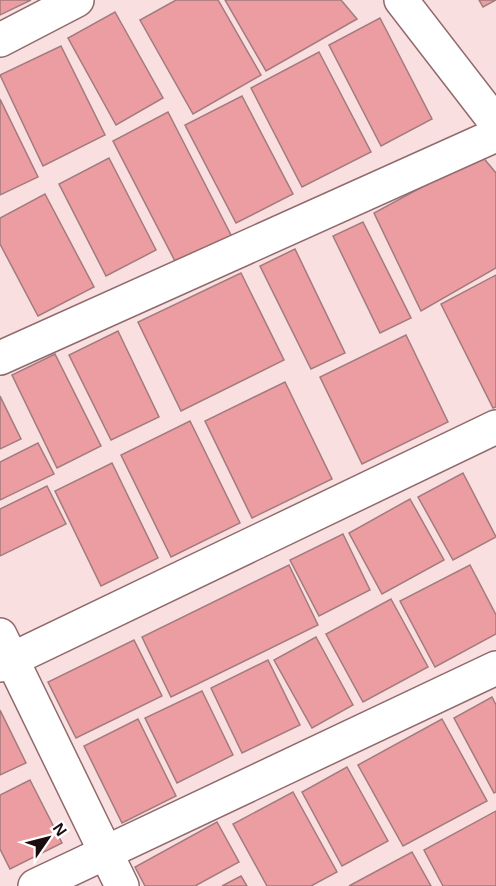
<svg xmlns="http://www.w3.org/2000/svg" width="496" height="886" viewBox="0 0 496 886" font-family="Helvetica,sans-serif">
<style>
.building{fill:#ec9da2;stroke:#a37b7d;stroke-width:1.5}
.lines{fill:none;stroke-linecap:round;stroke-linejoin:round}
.minor-casing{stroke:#906a6c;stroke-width:36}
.minor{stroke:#fff;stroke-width:33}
</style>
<rect width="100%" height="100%" fill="#f9dfe0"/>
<g class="building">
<path d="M 0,0 L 31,0 L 0,15 Z"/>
<path d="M 176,0 L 218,0 L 261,75 L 193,114 L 140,20 Z"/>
<path d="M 225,0 L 341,0 L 357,19 L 266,71 Z"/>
<path d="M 479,0 L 496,0 L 483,7 Z"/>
<path d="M 115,12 L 163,98 L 116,125 L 68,38 Z"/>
<path d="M 380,18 L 432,119 L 381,146 L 329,45 Z"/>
<path d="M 61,46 L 105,135 L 43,166 L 0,75 Z"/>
<path d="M 319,52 L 371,152 L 302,187 L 251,88 Z"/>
<path d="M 242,96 L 293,194 L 236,223 L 185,125 Z"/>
<path d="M 0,99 L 38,177 L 0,195 Z"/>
<path d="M 168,112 L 232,237 L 177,265 L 113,141 Z"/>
<path d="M 481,155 L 496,173 L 496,268 L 421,311 L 374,213 Z"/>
<path d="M 109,158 L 156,250 L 106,276 L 59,184 Z"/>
<path d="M 45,194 L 94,287 L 38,316 L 0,244 L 0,218 Z"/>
<path d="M 363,222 L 411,318 L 380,333 L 333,236 Z"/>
<path d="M 295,249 L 345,353 L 311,369 L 260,266 Z"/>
<path d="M 241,273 L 284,360 L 181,411 L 138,322 Z"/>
<path d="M 496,275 L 496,407 L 493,408 L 441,304 Z"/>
<path d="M 118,331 L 159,417 L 111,440 L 69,355 Z"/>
<path d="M 406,335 L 448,422 L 362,464 L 320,377 Z"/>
<path d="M 55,354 L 101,446 L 57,468 L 12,375 Z"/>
<path d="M 285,382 L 332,479 L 252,518 L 205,421 Z"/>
<path d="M 0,396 L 21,439 L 0,449 Z"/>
<path d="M 190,421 L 240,523 L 171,557 L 121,455 Z"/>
<path d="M 38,443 L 54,474 L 0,500 L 0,462 Z"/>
<path d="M 112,463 L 158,558 L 101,586 L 55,491 Z"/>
<path d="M 463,473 L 496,537 L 453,560 L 418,497 Z"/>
<path d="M 47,486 L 66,524 L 0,556 L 0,509 Z"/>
<path d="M 410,499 L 444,560 L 382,594 L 349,533 Z"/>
<path d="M 343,534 L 370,590 L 319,616 L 290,560 Z"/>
<path d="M 289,565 L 318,625 L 171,697 L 142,637 Z"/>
<path d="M 470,565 L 496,615 L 496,634 L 435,667 L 400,601 Z"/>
<path d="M 391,599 L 428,667 L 363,702 L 326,634 Z"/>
<path d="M 316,637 L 353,705 L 312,728 L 274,660 Z"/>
<path d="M 134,640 L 162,696 L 76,738 L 48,682 Z"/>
<path d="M 268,660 L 300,725 L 242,753 L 211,688 Z"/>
<path d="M 202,691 L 233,755 L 177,783 L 145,718 Z"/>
<path d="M 492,697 L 496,705 L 496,792 L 494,793 L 454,718 Z"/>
<path d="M 0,710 L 26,763 L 0,775 Z"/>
<path d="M 138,719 L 176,796 L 122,823 L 84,746 Z"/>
<path d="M 442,719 L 487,801 L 403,846 L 358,765 Z"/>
<path d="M 347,767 L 388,841 L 342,866 L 302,792 Z"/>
<path d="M 30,780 L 62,843 L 10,869 L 0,849 L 0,795 Z"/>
<path d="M 293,792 L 337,872 L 311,886 L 267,886 L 233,824 Z"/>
<path d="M 496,811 L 496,886 L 443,886 L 424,850 Z"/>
<path d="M 217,822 L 239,862 L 195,886 L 145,886 L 135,867 Z"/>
<path d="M 412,852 L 431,886 L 349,886 Z"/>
<path d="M 241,876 L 247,886 L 222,886 Z"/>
</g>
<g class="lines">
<defs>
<g id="minor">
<path d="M 401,0 L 496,123"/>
<path d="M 0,40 L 77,0"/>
<path d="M 0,358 L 496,135"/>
<path d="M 0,635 L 122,886"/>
<path d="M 0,665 L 496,427"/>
<path d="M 35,886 L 496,668"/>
</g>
</defs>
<use href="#minor" class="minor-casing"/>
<use href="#minor" class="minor"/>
</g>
<g transform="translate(48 838) rotate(55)" stroke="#ffffff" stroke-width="4.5" paint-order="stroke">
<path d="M0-4.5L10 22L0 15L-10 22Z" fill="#1b0d0e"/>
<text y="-9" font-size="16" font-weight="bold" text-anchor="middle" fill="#1b0d0e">N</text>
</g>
</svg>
